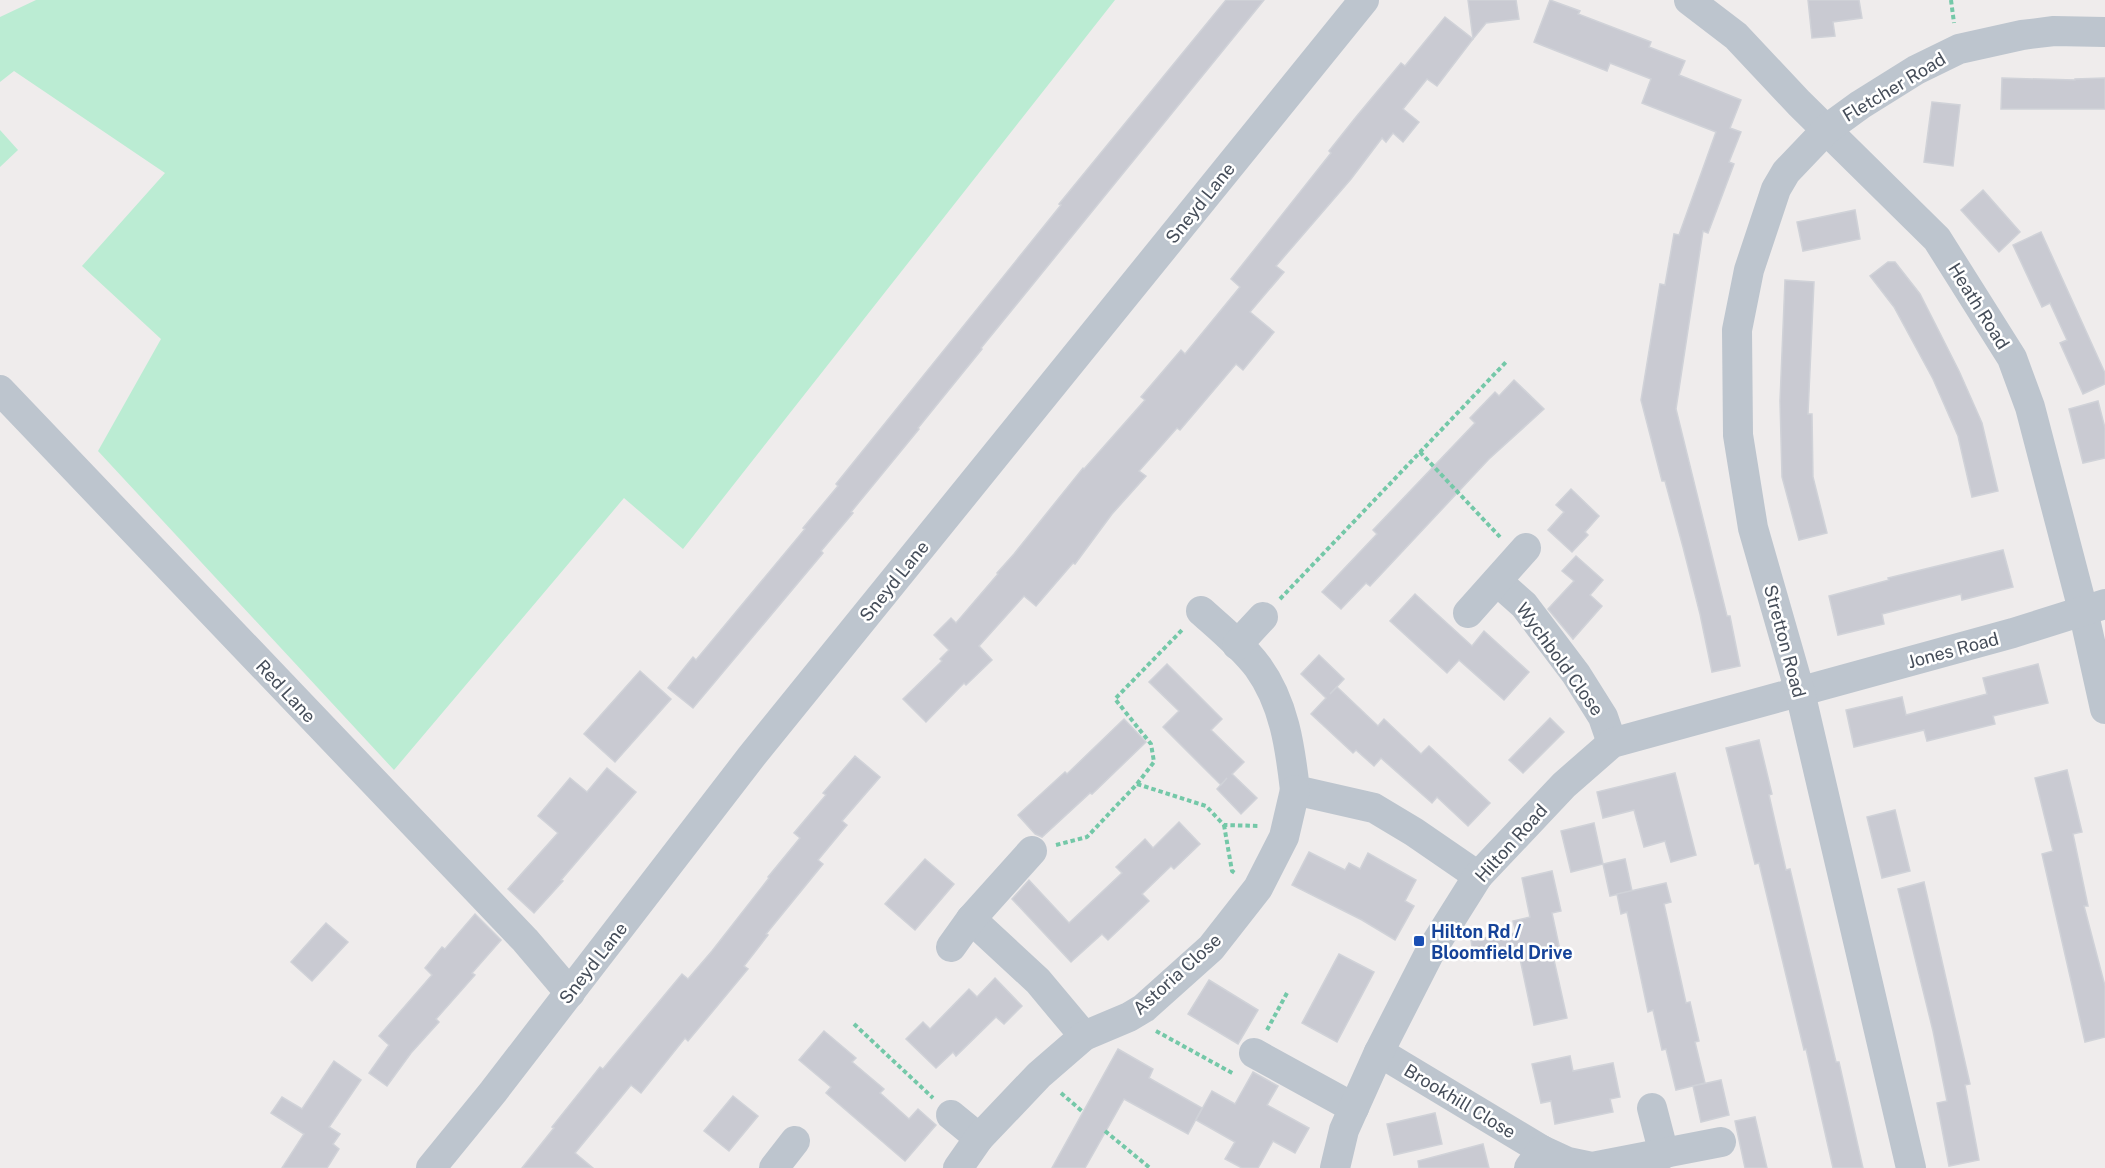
<svg xmlns="http://www.w3.org/2000/svg" width="2105" height="1168" viewBox="0 0 2105 1168" font-family="'Public Sans',sans-serif">
<style>
.green{fill:#bbecd3}
.building{fill:#c9cad2;stroke:#d0d2d8;stroke-width:1.5}
.lines{fill:none;stroke-linecap:round;stroke-linejoin:round}
.path{stroke:#74c8a8;stroke-width:4;stroke-dasharray:4.5 3;stroke-linecap:butt}
.minor{stroke:#bdc5ce;stroke-width:30}
.transit-dot{fill:#1a4fb4;stroke:#fff;stroke-width:2}
.labels{text-anchor:middle;dominant-baseline:central;stroke-width:5;stroke-linejoin:round;paint-order:stroke}
.street-label{font-size:18px;fill:#454d59;stroke:#fff}
.transit-label{font-size:18px;font-weight:bold;fill:#164399;stroke:#fff;text-anchor:start}
</style>
<rect width="100%" height="100%" fill="#efecec"/>
<g class="green">
<path d="M 36,0 L 1115,0 L 683,549 L 624,498 L 394,770 L 98,451 L 161,339 L 82,266 L 165,173 L 14,71 L 0,82 L 0,17 Z"/>
<path d="M 0,130 L 18,150 L 0,167 Z"/>
</g>
<g class="building">
<path d="M 1226,0 L 1264,0 L 981,348 L 982,349 L 918,428 L 919,429 L 851,512 L 853,513 L 821,551 L 823,553 L 693,708 L 668,688 L 693,657 L 696,660 L 805,529 L 803,528 L 838,486 L 836,484 L 1061,205 L 1059,204 Z"/>
<path d="M 1468,0 L 1516,0 L 1519,19 L 1486,23 L 1473,39 Z"/>
<path d="M 1550,0 L 1580,11 L 1578,14 L 1651,42 L 1649,47 L 1685,61 L 1679,75 L 1741,100 L 1730,128 L 1741,132 L 1729,162 L 1734,164 L 1708,233 L 1703,231 L 1676,409 L 1727,616 L 1730,616 L 1740,666 L 1712,672 L 1700,614 L 1683,547 L 1665,481 L 1662,481 L 1641,400 L 1660,284 L 1665,285 L 1674,234 L 1679,235 L 1716,132 L 1642,103 L 1651,79 L 1610,63 L 1607,71 L 1534,42 Z"/>
<path d="M 1808,0 L 1859,0 L 1862,18 L 1833,22 L 1835,36 L 1812,38 Z"/>
<path d="M 1445,17 L 1473,39 L 1437,86 L 1427,79 L 1403,109 L 1419,122 L 1403,142 L 1393,133 L 1386,142 L 1382,138 L 1351,179 L 1276,266 L 1284,272 L 1250,312 L 1274,332 L 1243,370 L 1236,364 L 1180,430 L 1177,428 L 1139,471 L 1146,476 L 1112,514 L 1075,564 L 1073,563 L 1036,606 L 1024,596 L 979,646 L 992,660 L 966,685 L 964,683 L 926,722 L 903,699 L 942,661 L 940,659 L 949,650 L 934,635 L 951,618 L 956,623 L 998,574 L 997,573 L 1014,554 L 1083,468 L 1084,469 L 1145,400 L 1141,397 L 1181,350 L 1185,354 L 1240,287 L 1231,279 L 1331,153 L 1329,151 L 1356,117 L 1401,63 L 1405,66 Z"/>
<path d="M 2002,78 L 2075,80 L 2075,79 L 2105,78 L 2105,109 L 2001,109 Z"/>
<path d="M 1932,102 L 1960,105 L 1953,166 L 1924,162 Z"/>
<path d="M 1983,190 L 2020,232 L 1999,252 L 1961,210 Z"/>
<path d="M 1855,210 L 1860,239 L 1803,251 L 1797,222 Z"/>
<path d="M 2041,232 L 2105,373 L 2105,384 L 2083,394 L 2060,343 L 2067,340 L 2050,303 L 2042,307 L 2013,245 Z"/>
<path d="M 1888,262 L 1895,262 L 1920,294 L 1959,371 L 1982,423 L 1998,491 L 1972,497 L 1958,436 L 1933,379 L 1894,307 L 1870,276 Z"/>
<path d="M 1785,280 L 1814,282 L 1808,414 L 1812,414 L 1813,477 L 1827,533 L 1799,540 L 1782,477 L 1780,401 Z"/>
<path d="M 1514,380 L 1544,409 L 1489,459 L 1370,586 L 1366,583 L 1341,609 L 1322,592 L 1377,534 L 1373,530 L 1475,423 L 1470,418 L 1495,392 L 1499,396 Z"/>
<path d="M 2098,401 L 2105,428 L 2105,458 L 2083,463 L 2069,409 Z"/>
<path d="M 1571,489 L 1599,516 L 1585,532 L 1588,535 L 1572,552 L 1548,530 L 1564,512 L 1556,505 Z"/>
<path d="M 2003,550 L 2013,587 L 1962,600 L 1961,594 L 1882,614 L 1884,624 L 1838,635 L 1829,596 L 1889,580 L 1888,578 Z"/>
<path d="M 1576,556 L 1603,580 L 1590,595 L 1602,606 L 1573,639 L 1548,609 L 1574,581 L 1562,571 Z"/>
<path d="M 1415,594 L 1472,646 L 1484,631 L 1529,672 L 1504,700 L 1459,660 L 1447,673 L 1390,621 Z"/>
<path d="M 1319,655 L 1344,679 L 1330,694 L 1337,687 L 1378,726 L 1384,719 L 1421,754 L 1429,746 L 1490,803 L 1468,826 L 1437,797 L 1432,803 L 1381,758 L 1374,766 L 1356,750 L 1353,753 L 1311,714 L 1326,698 L 1301,674 Z"/>
<path d="M 1167,664 L 1222,719 L 1211,730 L 1244,762 L 1232,774 L 1257,798 L 1241,814 L 1217,789 L 1227,778 L 1221,785 L 1163,727 L 1179,711 L 1149,682 Z"/>
<path d="M 2038,664 L 2048,703 L 1993,716 L 1995,724 L 1927,741 L 1924,730 L 1854,747 L 1846,710 L 1902,697 L 1906,715 L 1987,694 L 1983,678 Z"/>
<path d="M 640,671 L 671,699 L 615,762 L 584,734 Z"/>
<path d="M 1550,718 L 1564,732 L 1523,773 L 1509,760 Z"/>
<path d="M 1124,719 L 1146,742 L 1092,794 L 1090,793 L 1042,837 L 1035,834 L 1018,815 L 1065,772 L 1067,774 Z"/>
<path d="M 1759,740 L 1772,794 L 1769,795 L 1786,870 L 1790,869 L 1836,1062 L 1839,1062 L 1863,1168 L 1833,1168 L 1806,1049 L 1804,1050 L 1759,863 L 1755,864 L 1726,748 Z"/>
<path d="M 855,756 L 880,777 L 842,821 L 847,825 L 818,860 L 823,864 L 766,934 L 768,935 L 744,966 L 748,969 L 688,1041 L 685,1038 L 641,1093 L 631,1085 L 575,1153 L 593,1168 L 522,1168 L 554,1128 L 552,1127 L 600,1067 L 603,1069 L 682,974 L 688,979 L 712,951 L 769,878 L 768,877 L 800,838 L 794,833 L 826,795 L 823,793 Z"/>
<path d="M 607,768 L 636,792 L 561,880 L 563,881 L 534,913 L 508,889 L 558,833 L 538,816 L 570,778 L 587,792 Z"/>
<path d="M 2067,770 L 2082,832 L 2073,834 L 2088,906 L 2084,906 L 2105,986 L 2105,1037 L 2085,1042 L 2042,854 L 2053,851 L 2035,778 Z"/>
<path d="M 1675,773 L 1696,855 L 1671,862 L 1665,841 L 1644,847 L 1634,810 L 1603,818 L 1597,792 Z"/>
<path d="M 1895,810 L 1910,871 L 1882,878 L 1867,817 Z"/>
<path d="M 1179,822 L 1200,844 L 1174,869 L 1171,866 L 1142,894 L 1149,901 L 1108,940 L 1102,934 L 1071,962 L 1012,899 L 1029,880 L 1069,923 L 1122,873 L 1116,867 L 1145,839 L 1153,848 Z"/>
<path d="M 1594,823 L 1603,864 L 1571,872 L 1561,831 Z"/>
<path d="M 1309,852 L 1345,870 L 1349,863 L 1360,869 L 1368,853 L 1416,880 L 1405,901 L 1414,906 L 1395,940 L 1362,920 L 1292,885 Z"/>
<path d="M 925,859 L 954,884 L 915,930 L 885,904 Z"/>
<path d="M 1625,859 L 1632,891 L 1610,896 L 1603,864 Z"/>
<path d="M 1552,871 L 1561,911 L 1552,913 L 1560,950 L 1552,951 L 1567,1018 L 1534,1025 L 1519,954 L 1474,961 L 1471,940 L 1516,933 L 1513,921 L 1530,917 L 1522,878 Z"/>
<path d="M 1924,882 L 1970,1084 L 1965,1085 L 1979,1160 L 1949,1166 L 1937,1103 L 1947,1101 L 1933,1031 L 1898,889 Z"/>
<path d="M 1666,883 L 1671,902 L 1664,904 L 1686,1003 L 1690,1002 L 1699,1041 L 1695,1042 L 1705,1083 L 1676,1090 L 1666,1049 L 1662,1050 L 1653,1010 L 1648,1012 L 1627,912 L 1621,914 L 1617,894 Z"/>
<path d="M 475,914 L 501,940 L 472,973 L 475,975 L 436,1019 L 439,1022 L 411,1053 L 387,1086 L 369,1073 L 389,1045 L 379,1036 L 432,975 L 425,968 L 442,947 L 445,949 Z"/>
<path d="M 326,923 L 348,942 L 312,981 L 291,962 Z"/>
<path d="M 1339,954 L 1374,972 L 1337,1042 L 1302,1023 Z"/>
<path d="M 995,978 L 1022,1006 L 1004,1024 L 996,1017 L 956,1056 L 953,1052 L 936,1068 L 906,1039 L 923,1022 L 930,1029 L 969,989 L 977,997 Z"/>
<path d="M 1209,980 L 1258,1010 L 1238,1044 L 1188,1014 Z"/>
<path d="M 824,1031 L 856,1058 L 852,1062 L 884,1089 L 880,1093 L 909,1119 L 918,1109 L 936,1125 L 905,1161 L 826,1093 L 831,1087 L 799,1060 Z"/>
<path d="M 1118,1049 L 1153,1069 L 1149,1078 L 1202,1108 L 1188,1134 L 1124,1099 L 1085,1168 L 1052,1168 Z"/>
<path d="M 1570,1056 L 1573,1071 L 1613,1063 L 1620,1097 L 1610,1099 L 1613,1112 L 1555,1124 L 1551,1101 L 1541,1103 L 1532,1064 Z"/>
<path d="M 334,1061 L 361,1080 L 329,1127 L 340,1134 L 333,1144 L 339,1149 L 327,1168 L 282,1168 L 304,1134 L 271,1113 L 282,1097 L 302,1109 Z"/>
<path d="M 1253,1072 L 1278,1086 L 1267,1105 L 1309,1128 L 1295,1153 L 1273,1141 L 1258,1168 L 1242,1168 L 1225,1159 L 1235,1142 L 1196,1120 L 1212,1091 L 1235,1104 Z"/>
<path d="M 1721,1080 L 1729,1115 L 1701,1122 L 1693,1086 Z"/>
<path d="M 733,1096 L 758,1116 L 729,1151 L 704,1131 Z"/>
<path d="M 1435,1113 L 1442,1144 L 1394,1155 L 1387,1124 Z"/>
<path d="M 1755,1117 L 1767,1168 L 1745,1168 L 1735,1121 Z"/>
<path d="M 1483,1144 L 1489,1168 L 1419,1168 L 1418,1161 Z"/>
</g>
<g class="lines">
<g class="path">
<path d="M 1951,0 L 1954,23"/>
<path d="M 1420,452 L 1500,537"/>
<path d="M 1280,599 L 1507,361"/>
<path d="M 1137,784 L 1206,806 L 1224,825 L 1260,826"/>
<path d="M 1224,825 L 1232,871 L 1235,873"/>
<path d="M 1056,845 L 1087,837 L 1137,784 L 1154,762 L 1151,744 L 1115,699 L 1182,630"/>
<path d="M 854,1024 L 933,1098"/>
<path d="M 1267,1030 L 1287,993"/>
<path d="M 1156,1031 L 1234,1074"/>
<path d="M 1061,1093 L 1083,1112"/>
<path d="M 1105,1131 L 1150,1168"/>
</g>
<g class="minor">
<path d="M 1689,0 L 1736,36 L 1799,103 L 1937,239 L 2012,358 L 2030,407 L 2083,610 L 2105,709"/>
<path d="M 0,390 L 525,940 L 570,993"/>
<path d="M 1497,581 L 1524,605 L 1576,674 L 1603,717 L 1612,743"/>
<path d="M 1201,611 C 1220,628 1242,646 1258,667 C 1284,703 1290,746 1295,790 L 1374,808 L 1414,832 L 1478,876"/>
<path d="M 1468,613 L 1526,548"/>
<path d="M 1237,645 L 1263,617"/>
<path d="M 971,919 L 1038,981 L 1084,1036"/>
<path d="M 951,947 L 971,919 L 1032,851"/>
<path d="M 1379,1052 L 1542,1150"/>
<path d="M 1254,1053 L 1354,1108"/>
<path d="M 1652,1108 L 1664,1154"/>
<path d="M 951,1115 L 979,1138"/>
<path d="M 431,1168 L 493,1092 L 751,757 L 1364,0"/>
<path d="M 774,1168 L 795,1141"/>
<path d="M 958,1168 L 979,1138 L 1039,1075 L 1084,1036 L 1129,1017 L 1144,1008 L 1211,948 L 1258,888 L 1284,837 L 1295,790"/>
<path d="M 1335,1168 L 1344,1130 L 1379,1052 L 1429,954 L 1478,876 L 1564,785 L 1612,743 L 2013,633 L 2105,604"/>
<path d="M 1529,1168 L 1542,1150 L 1568,1162 L 1592,1167 L 1721,1142"/>
<path d="M 1911,1168 L 1800,692 L 1753,528 L 1738,435 L 1737,330 L 1749,270 L 1776,189 L 1786,172 L 1827,129 L 1860,105 L 1916,70 L 1959,49 L 2022,35 L 2054,31 L 2105,32"/>
</g>
</g>
<rect class="transit-dot" x="1413" y="935" width="12" height="12" rx="3"/>
<g class="labels">
<g class="street-label">
<text transform="translate(1894 87) rotate(-31)">Fletcher Road</text>
<text transform="translate(1200 203) rotate(-51)">Sneyd Lane</text>
<text transform="translate(1979 306) rotate(58)">Heath Road</text>
<text transform="translate(894 581) rotate(-51)">Sneyd Lane</text>
<text transform="translate(1785 641) rotate(75)">Stretton Road</text>
<text transform="translate(1953 650) rotate(-15)">Jones Road</text>
<text transform="translate(1560 659) rotate(54)">Wychbold Close</text>
<text transform="translate(286 691) rotate(47)">Red Lane</text>
<text transform="translate(1511 843) rotate(-48)">Hilton Road</text>
<text transform="translate(593 963) rotate(-52)">Sneyd Lane</text>
<text transform="translate(1177 974) rotate(-42)">Astoria Close</text>
<text transform="translate(1460 1101) rotate(31)">Brookhill Close</text>
</g>
<g class="transit-label">
<text x="1431" y="931">Hilton Rd /<tspan x="1431" dy="21">Bloomfield Drive</tspan></text>
</g>
</g>
</svg>
